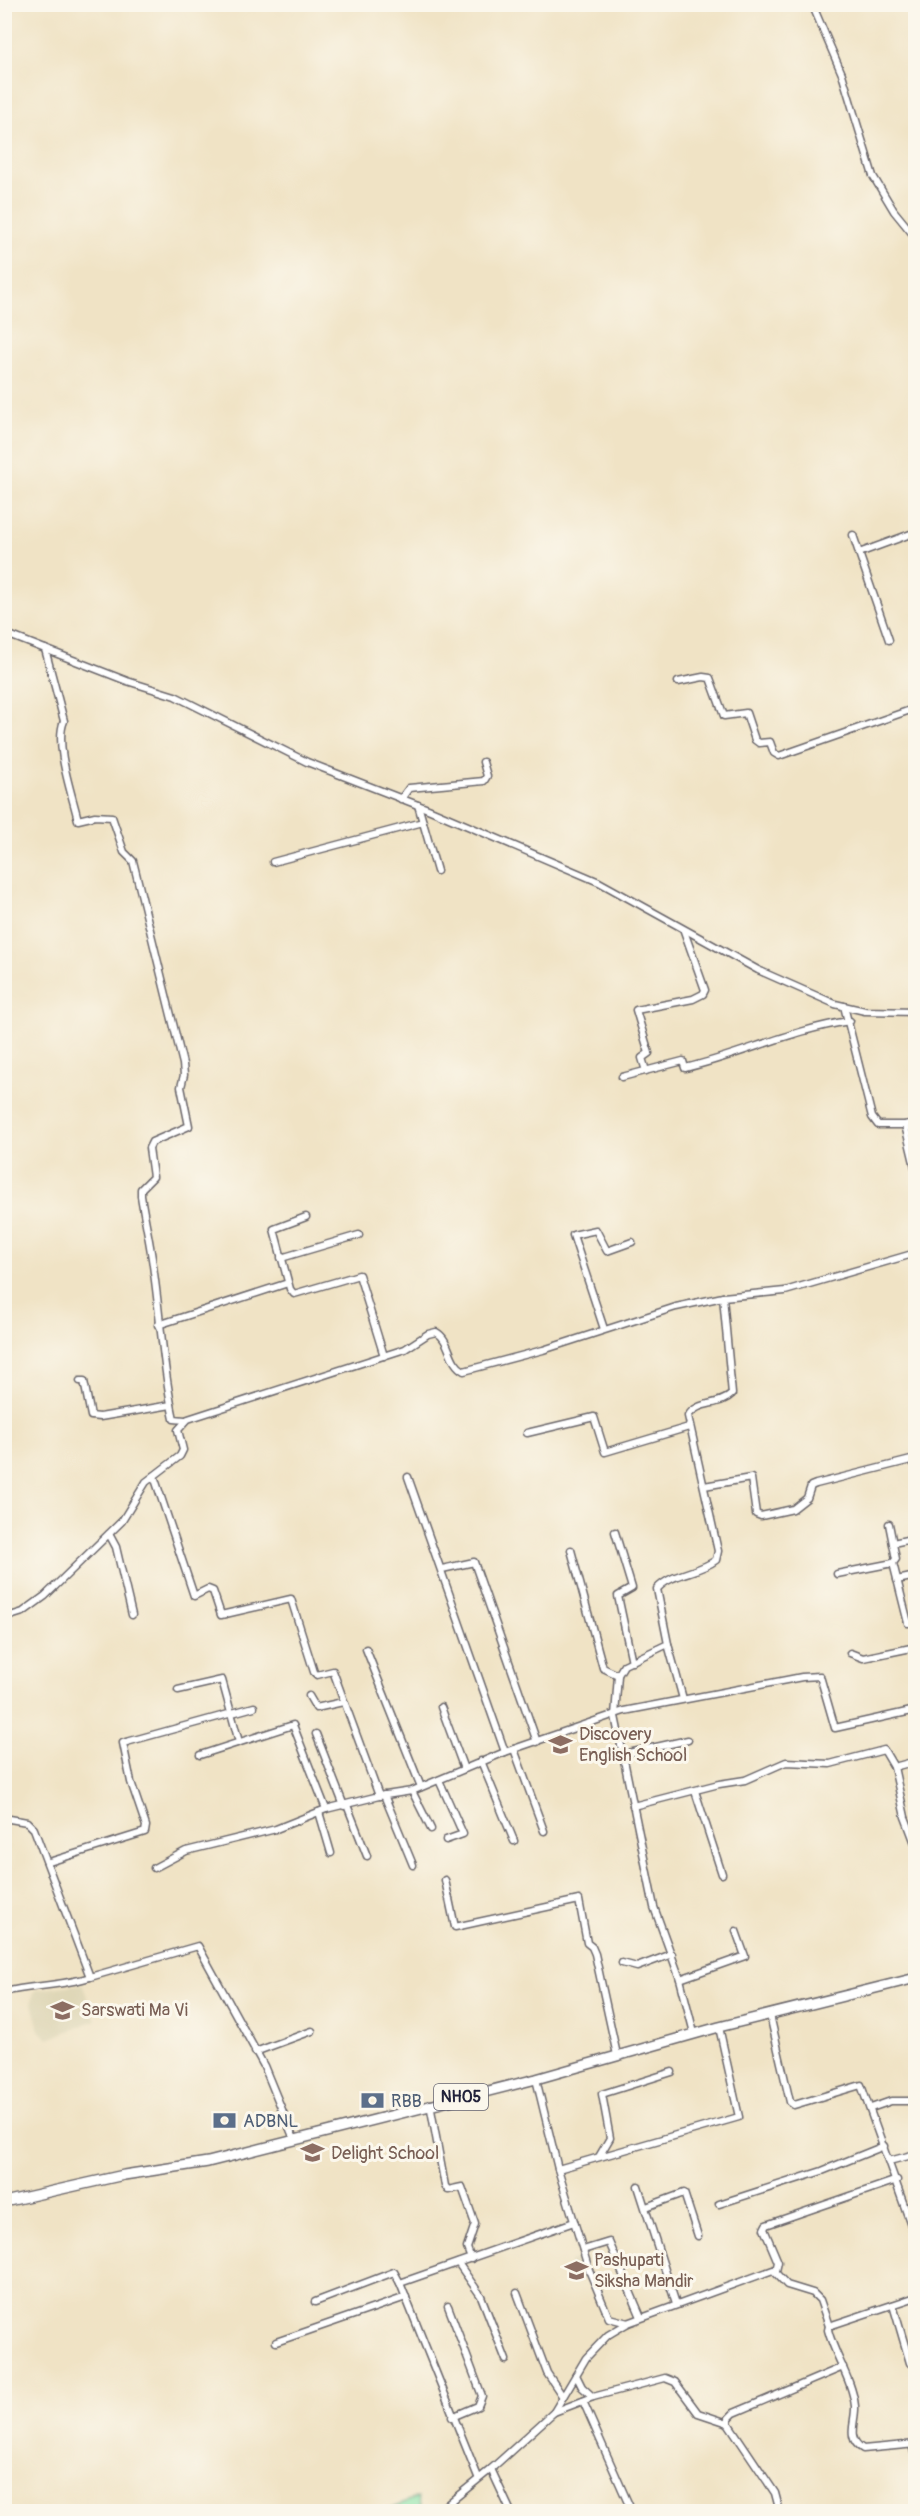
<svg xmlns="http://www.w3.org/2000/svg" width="920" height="2516" viewBox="0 0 920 2516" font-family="Pangolin,sans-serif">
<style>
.built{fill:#dfd7b7}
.green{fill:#88e2a7;stroke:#558271;stroke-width:1.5}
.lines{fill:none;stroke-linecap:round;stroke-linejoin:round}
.street-casing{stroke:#6a666b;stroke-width:9}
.primary-casing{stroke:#6a666b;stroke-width:12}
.street{stroke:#fff;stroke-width:6}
.primary{stroke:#fff;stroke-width:9}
.labels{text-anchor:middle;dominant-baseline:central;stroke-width:6;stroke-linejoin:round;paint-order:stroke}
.shield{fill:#fbf7ec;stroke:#636270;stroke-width:1.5}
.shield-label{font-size:16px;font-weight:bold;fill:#22223b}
.education-label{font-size:18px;fill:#785e54;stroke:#fbf7ec;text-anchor:start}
.service-label{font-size:18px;fill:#4e5e75;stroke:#fbf7ec;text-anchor:start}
</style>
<rect width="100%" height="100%" fill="#fbf7ec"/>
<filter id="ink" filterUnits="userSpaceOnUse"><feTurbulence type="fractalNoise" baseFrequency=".0167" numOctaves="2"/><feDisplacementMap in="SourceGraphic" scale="12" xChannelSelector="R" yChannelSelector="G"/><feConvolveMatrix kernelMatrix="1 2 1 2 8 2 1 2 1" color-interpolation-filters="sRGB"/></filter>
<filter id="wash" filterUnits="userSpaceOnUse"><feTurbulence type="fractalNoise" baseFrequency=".008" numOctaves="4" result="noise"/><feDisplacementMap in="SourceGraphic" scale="24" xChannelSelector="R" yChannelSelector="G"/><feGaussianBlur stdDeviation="1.35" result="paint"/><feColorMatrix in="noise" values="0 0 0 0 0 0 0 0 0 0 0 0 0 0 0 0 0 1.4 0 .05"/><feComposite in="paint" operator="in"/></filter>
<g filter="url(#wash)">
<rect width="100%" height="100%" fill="#f0e3c5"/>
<g class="built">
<path d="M 82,1984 L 96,2020 L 48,2039 L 39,2029 L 31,2000 L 36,1990 Z"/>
<path d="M 576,2260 L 582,2279 L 575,2281 L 569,2262 Z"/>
</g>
<path class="green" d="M 418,2497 L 423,2511 L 384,2511 Z"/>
</g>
<g filter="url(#ink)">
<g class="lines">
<defs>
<g id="street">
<path d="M 812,4 L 842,74 L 873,176 L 894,211 L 916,238"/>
<path d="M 853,535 L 859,553"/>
<path d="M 4,633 L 127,681 L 175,696 L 307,762 L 428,809 L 599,882 L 758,970 L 835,1004 L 865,1011 L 916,1012"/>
<path d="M 889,640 L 859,553 L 916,532"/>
<path d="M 45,649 L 64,721 C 54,744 72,794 78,820 L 95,816 L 112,817 L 124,852 L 133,861 L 183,1064 L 184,1075 L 181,1087 L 189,1126 L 152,1142 L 149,1148 L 153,1177 L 141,1189 L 141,1196 C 145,1221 151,1247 154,1273 C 161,1323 163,1370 174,1419 L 185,1420"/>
<path d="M 678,682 L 703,677 L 710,678 L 724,716 L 746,713 L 755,740 L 759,743 L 770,742 L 774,753 L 779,756 L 916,708"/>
<path d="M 401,799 L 409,788 L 484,781 L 487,776 L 483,762"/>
<path d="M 418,805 L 437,871"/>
<path d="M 273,862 L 423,822"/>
<path d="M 844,1006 L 872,1117 L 878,1125 L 905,1125 L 916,1171"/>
<path d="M 646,1071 L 642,1058 L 649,1053 L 636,1010 L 693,999 L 703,994 L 705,990 L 684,931"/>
<path d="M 622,1077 L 683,1061 L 685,1068 C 741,1055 793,1029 850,1021"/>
<path d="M 905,1125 L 916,1122"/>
<path d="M 306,1217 L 274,1229 L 290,1289 L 294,1294 L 359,1275 L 384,1356"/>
<path d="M 281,1258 L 359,1235"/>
<path d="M 158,1325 L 288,1283"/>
<path d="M 604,1329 L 573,1235 L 596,1230 L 607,1251 L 632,1242"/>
<path d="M 80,1381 L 84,1381 L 91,1416 L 100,1417 L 171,1405"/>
<path d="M 527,1433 L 594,1417 L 605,1452 L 689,1427"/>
<path d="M 154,1476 L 194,1596 L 208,1589 L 213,1591 L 221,1615 L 291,1599 L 314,1672 L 317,1675 L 333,1671 L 379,1796 L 412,1791 L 505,1752 L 624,1711 L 802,1677 L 820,1676 L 835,1728 L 916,1710"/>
<path d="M 408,1477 L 505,1752"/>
<path d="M 704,1486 L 751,1478 L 756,1514 L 761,1516 L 793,1509 L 807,1498 L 811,1486 L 816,1484 L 911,1460 L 916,1466"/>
<path d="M 889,1524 L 896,1559 L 893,1563 L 908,1623 L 916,1622"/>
<path d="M 615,1532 L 632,1588 L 618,1596 L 632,1662"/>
<path d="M 109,1534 L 116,1547 L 132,1615"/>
<path d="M 893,1543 L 916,1538"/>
<path d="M 571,1550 L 603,1668 L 618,1675"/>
<path d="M 442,1569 L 474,1562 L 537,1742"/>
<path d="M 837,1574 L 893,1563"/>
<path d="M 897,1580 L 916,1576"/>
<path d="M 4,1618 L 23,1612 L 45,1596 L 122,1521 L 146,1482 L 180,1456 L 183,1450 L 178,1430 L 188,1419 L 405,1349 L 428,1334 L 436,1332 C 451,1340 448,1363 464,1371 L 543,1350 L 676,1307 L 723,1297 L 785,1291 L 916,1253"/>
<path d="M 668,1644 L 683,1699"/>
<path d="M 366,1649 L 421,1787"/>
<path d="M 850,1653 L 863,1658 L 916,1647"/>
<path d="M 178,1690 L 222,1680 L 239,1742"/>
<path d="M 309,1696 L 316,1708 L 343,1702"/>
<path d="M 441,1707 L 464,1769"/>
<path d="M 316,1734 L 344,1806"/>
<path d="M 514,1749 L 544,1831"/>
<path d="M 624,1754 L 688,1740"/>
<path d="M 200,1755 L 293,1725 L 326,1809"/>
<path d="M 481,1761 L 514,1841"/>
<path d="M 916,1761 L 894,1767 L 905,1817 L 916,1846"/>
<path d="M 439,1780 L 463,1834 L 446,1840"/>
<path d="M 412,1791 L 431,1829"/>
<path d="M 695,1791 L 722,1874"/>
<path d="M 384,1795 L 413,1865"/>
<path d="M 347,1805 L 367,1856"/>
<path d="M 633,1806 L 719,1784 L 745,1780 L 786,1762 L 830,1764 L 884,1750 L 894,1767"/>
<path d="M 319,1812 L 331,1853"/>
<path d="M 4,1818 L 27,1822 L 34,1829 L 90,1977 L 198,1946 L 264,2066 L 294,2139"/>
<path d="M 49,1862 L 145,1832 L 146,1826 L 131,1782 L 123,1743 L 254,1707"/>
<path d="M 154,1868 L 186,1851 L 276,1829 L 326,1809 L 379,1796"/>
<path d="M 445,1880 L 455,1927 L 579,1900 L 587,1943 L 592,1947 L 595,1954 L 617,2055"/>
<path d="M 622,1963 L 637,1967 L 672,1954"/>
<path d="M 680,1979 L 745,1956 L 736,1931"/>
<path d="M 4,1992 C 33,1985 62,1986 90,1977"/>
<path d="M 770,2015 L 790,2102 L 794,2105 L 861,2085 L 915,2236"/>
<path d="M 694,2033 L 680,1979 L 654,1907 L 615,1716 L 618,1675 L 624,1665 L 668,1644 L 657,1589 C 671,1573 699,1573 716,1560 L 718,1551 L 688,1416 C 698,1400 719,1407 732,1394 L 723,1297"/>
<path d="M 255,2052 L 312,2031"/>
<path d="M 536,2079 L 558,2169 L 589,2270 L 609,2318 L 628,2323 L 773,2270 L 787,2285 L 813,2293 L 820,2300 L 829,2326"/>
<path d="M 430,2104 L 445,2186 L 448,2190 L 462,2187 L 475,2224 L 467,2248 L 471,2259"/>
<path d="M 871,2108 L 891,2101 L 916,2101"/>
<path d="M 600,2155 L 610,2138 L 602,2094 L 672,2072"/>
<path d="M 889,2161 L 916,2154"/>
<path d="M 558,2169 L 739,2117 L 719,2027"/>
<path d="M 638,2186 L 676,2304"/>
<path d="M 719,2204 L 822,2171 L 884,2146"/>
<path d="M 646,2207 L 684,2193 L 698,2236"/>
<path d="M 583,2250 L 609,2242 L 641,2317"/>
<path d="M 458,2263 L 481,2296 L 506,2360"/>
<path d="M 776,2271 L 778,2262 L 764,2229 L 766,2225 L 897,2180"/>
<path d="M 517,2293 L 547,2373 L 563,2397"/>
<path d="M 916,2297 L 829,2326 L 828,2330 C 835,2357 852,2379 855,2406 C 856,2422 845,2438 863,2449 L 916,2444"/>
<path d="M 315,2302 L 394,2272 L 400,2283"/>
<path d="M 893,2305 L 910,2363"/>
<path d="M 448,2306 L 482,2396 L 478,2406 L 452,2417"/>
<path d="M 276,2342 L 406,2297"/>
<path d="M 576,2375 L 582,2387 L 593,2397"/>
<path d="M 583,2401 L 632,2512"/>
<path d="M 554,2412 L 593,2397 L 665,2378 L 675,2382 L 698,2413 L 728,2423 L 775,2493 L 780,2512"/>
<path d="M 728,2423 L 729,2418 L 734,2413 L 843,2367"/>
<path d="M 912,2445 L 916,2459"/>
<path d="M 491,2469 L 554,2412 L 586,2358 L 608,2335 L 628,2323"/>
<path d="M 478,2477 L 400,2283 L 574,2222"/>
<path d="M 438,2512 L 491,2469 L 511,2512"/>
</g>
<path id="primary" d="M 4,2202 L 124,2175 L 208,2162 L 536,2079 L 719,2027 L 916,1978"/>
</defs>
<use href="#street" class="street-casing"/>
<use href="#primary" class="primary-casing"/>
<use href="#street" class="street"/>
<use href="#primary" class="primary"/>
</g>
</g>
<defs>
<symbol id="school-bare" viewBox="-9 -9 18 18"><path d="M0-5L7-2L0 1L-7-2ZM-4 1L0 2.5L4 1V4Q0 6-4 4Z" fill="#8d6e63" stroke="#fbf7ec" stroke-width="2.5" paint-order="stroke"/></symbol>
<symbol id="bank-bare" viewBox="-9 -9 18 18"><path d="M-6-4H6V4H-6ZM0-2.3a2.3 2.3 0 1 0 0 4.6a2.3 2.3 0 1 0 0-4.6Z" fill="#5c6f8a" stroke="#fbf7ec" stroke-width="2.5" paint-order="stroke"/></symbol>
</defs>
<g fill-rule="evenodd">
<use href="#school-bare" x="544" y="1728" width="33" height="33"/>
<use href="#school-bare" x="46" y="1994" width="33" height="33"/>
<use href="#bank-bare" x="356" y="2084" width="33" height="33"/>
<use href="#bank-bare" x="208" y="2104" width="33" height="33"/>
<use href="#school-bare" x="296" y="2136" width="33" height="33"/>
<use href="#school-bare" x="560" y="2254" width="33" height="33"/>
</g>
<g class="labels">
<rect class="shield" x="434" y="2084" width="54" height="26" rx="4.5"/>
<g class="shield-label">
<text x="461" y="2097">NH05</text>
</g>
<g class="education-label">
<text x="579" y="1734">Discovery<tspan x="579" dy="21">English School</tspan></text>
<text x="81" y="2010">Sarswati Ma Vi</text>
<text x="331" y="2153">Delight School</text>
<text x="594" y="2260">Pashupati<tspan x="594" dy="21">Siksha Mandir</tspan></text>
</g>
<g class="service-label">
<text x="391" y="2101">RBB</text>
<text x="243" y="2121">ADBNL</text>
</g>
</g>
<rect width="920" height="2516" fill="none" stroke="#fbf7ec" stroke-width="24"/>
</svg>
